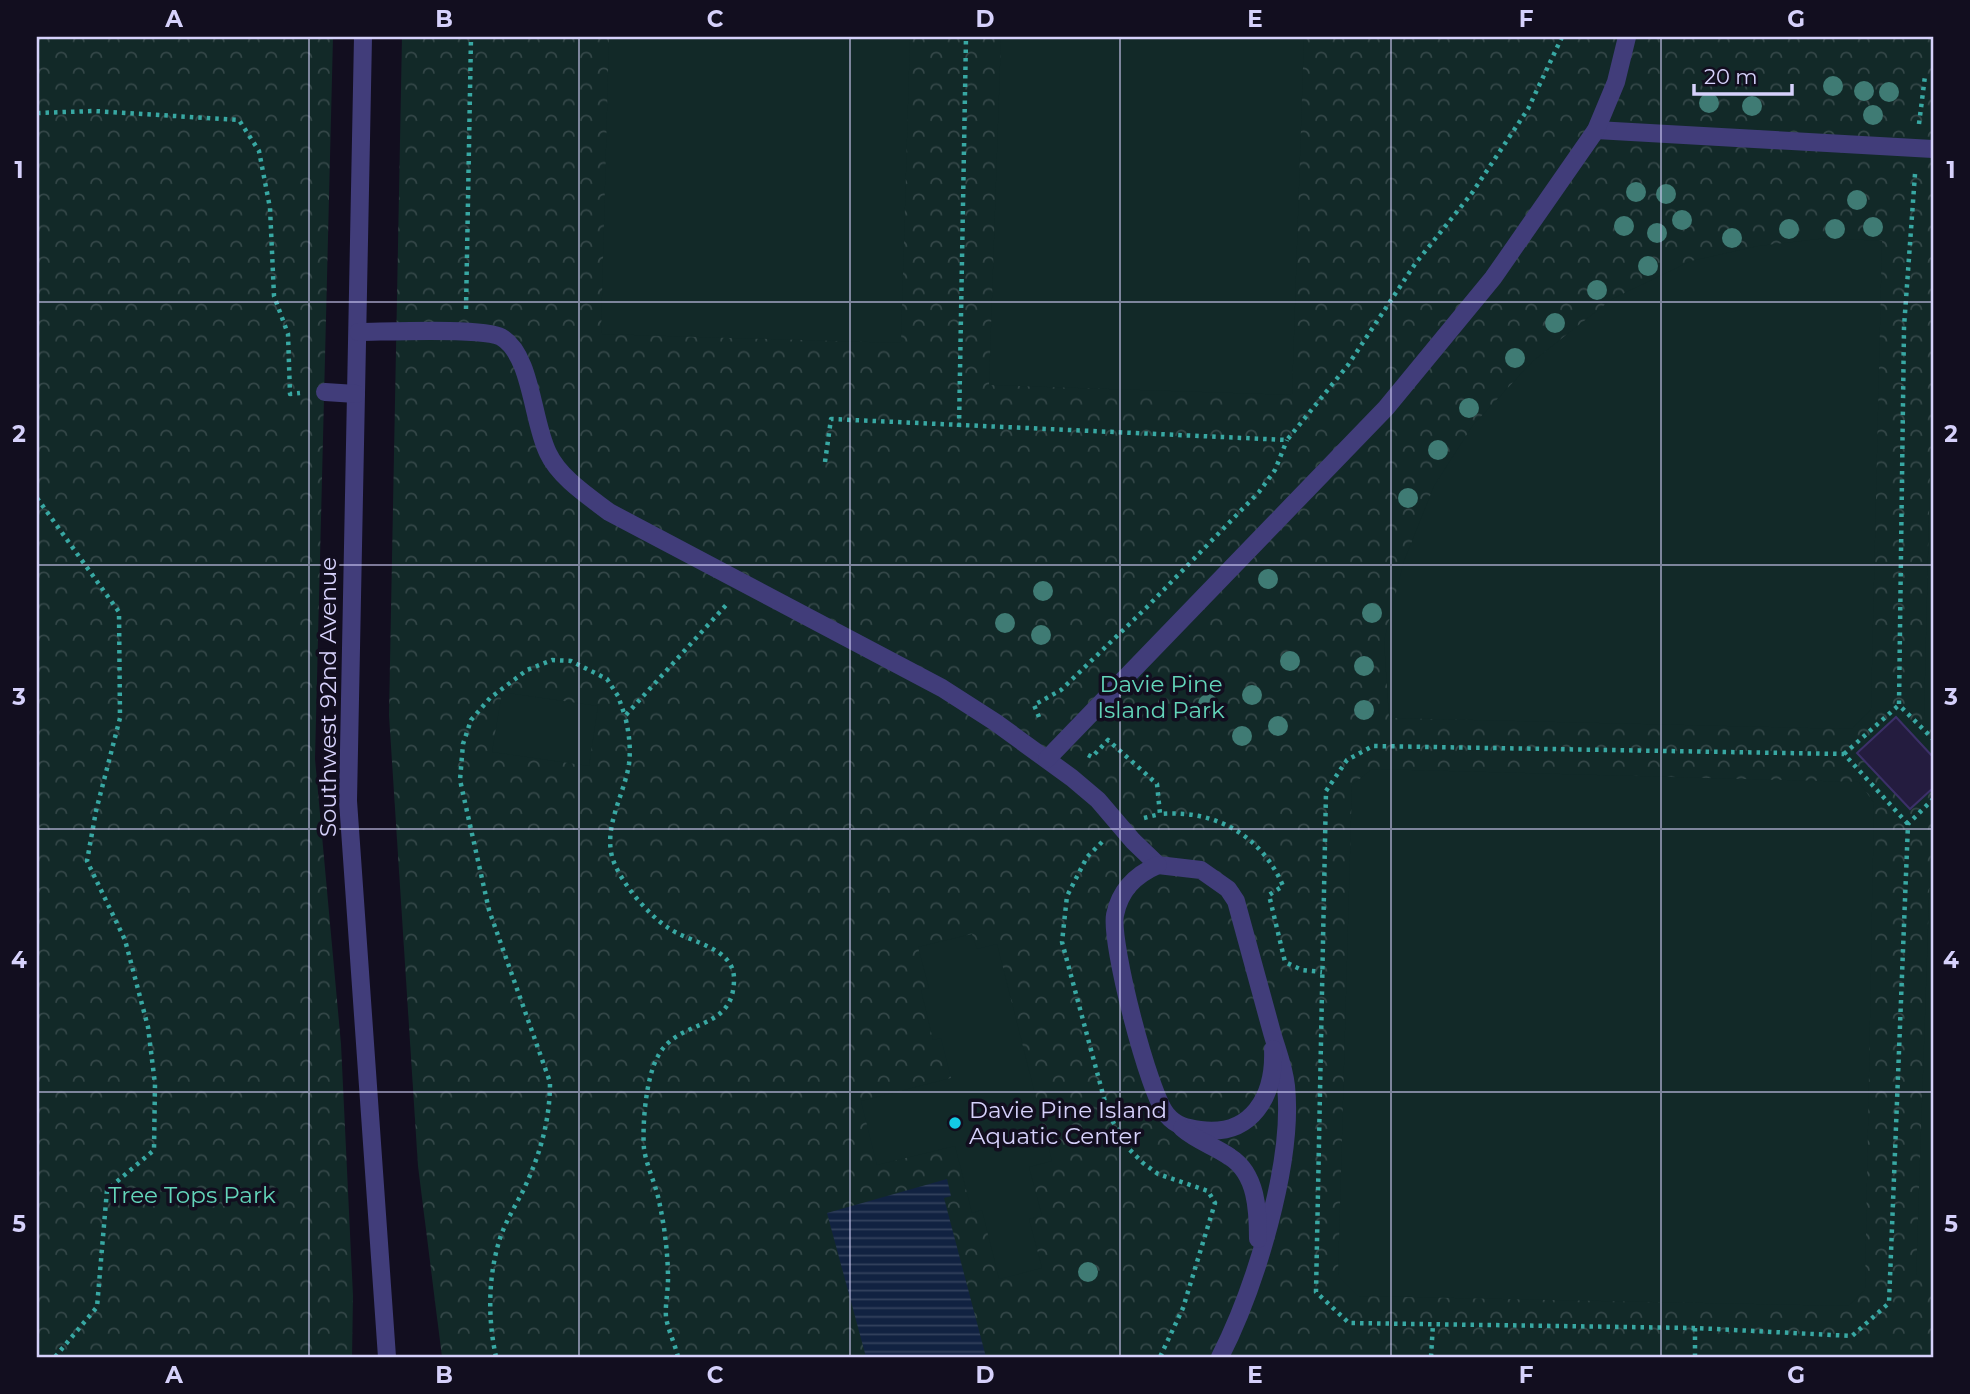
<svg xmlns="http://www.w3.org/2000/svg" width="1970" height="1394" viewBox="0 0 1970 1394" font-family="Montserrat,sans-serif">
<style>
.park{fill:url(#park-crowns)}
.pitch{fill:#122928}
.water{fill:url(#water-rules)}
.building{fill:#241c3f;stroke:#3c3069;stroke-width:2}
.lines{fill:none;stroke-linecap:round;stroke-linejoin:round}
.path{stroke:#38a8a3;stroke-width:4.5;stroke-dasharray:3.5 5;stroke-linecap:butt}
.minor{stroke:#413d7a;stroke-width:18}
.tree{fill:#3f7b74}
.grid{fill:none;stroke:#d6d1fb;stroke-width:2;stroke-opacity:0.55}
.poi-dot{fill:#13cce5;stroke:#120e1f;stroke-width:2.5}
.labels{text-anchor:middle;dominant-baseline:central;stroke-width:7;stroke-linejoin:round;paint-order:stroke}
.park-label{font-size:23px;fill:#63d5ba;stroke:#120e1f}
.street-label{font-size:23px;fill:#d6d1fb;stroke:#120e1f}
.poi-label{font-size:23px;fill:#d6d1fb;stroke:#120e1f;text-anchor:start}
.neatline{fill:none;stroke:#d6d1fb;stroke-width:2.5}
.grid-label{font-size:23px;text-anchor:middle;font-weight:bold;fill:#d6d1fb}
</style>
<defs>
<pattern id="park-crowns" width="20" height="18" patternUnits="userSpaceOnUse" patternTransform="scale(1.75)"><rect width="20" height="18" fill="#122928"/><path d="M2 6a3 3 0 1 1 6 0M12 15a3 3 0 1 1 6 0" fill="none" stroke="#344748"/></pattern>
<pattern id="water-rules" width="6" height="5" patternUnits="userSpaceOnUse" patternTransform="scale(1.75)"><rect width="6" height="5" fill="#112241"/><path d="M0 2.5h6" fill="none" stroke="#33415d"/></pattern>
</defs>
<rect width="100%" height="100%" fill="#120e1f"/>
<g class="park">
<path d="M 37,37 L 333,37 L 315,759 L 341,1044 L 353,1296 L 352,1357 L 37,1357 Z"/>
<path d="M 402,37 L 1933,37 L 1933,1357 L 442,1357 L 418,1166 L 389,715 Z"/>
</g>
<g class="pitch">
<path d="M 609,37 L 910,37 L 901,343 L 601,334 Z"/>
<path d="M 1001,37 L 1304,37 L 1292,395 L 989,385 Z"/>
<path d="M 1827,238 L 1882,241 L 1871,709 L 1852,729 L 1389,718 L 1384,641 L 1404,561 L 1434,486 L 1473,425 L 1533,361 L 1612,299 L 1691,261 L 1758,246 Z"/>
<path d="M 1933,354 L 1933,728 L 1924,717 Z"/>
<path d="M 502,692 L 598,706 L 589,766 L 492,752 Z"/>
<path d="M 1372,769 L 1859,782 L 1874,803 L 1865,1290 L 1848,1306 L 1358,1296 L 1338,1276 L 1352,785 Z"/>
<path d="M 1933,812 L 1933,1276 L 1916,1276 L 1932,813 Z"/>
<path d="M 972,934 L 977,949 L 997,944 L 1052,1161 L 1029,1167 L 1042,1216 L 1029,1219 L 1042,1268 L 999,1279 L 982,1210 L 972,1213 L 955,1146 L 877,1165 L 861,1101 L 951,1078 L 941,1038 L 933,1040 L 921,990 L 929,988 L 918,947 Z"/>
</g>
<path class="water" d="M 947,1179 L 951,1196 L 944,1198 L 986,1357 L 866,1357 L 827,1213 Z"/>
<path class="building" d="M 1896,717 L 1933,757 L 1933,788 L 1910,809 L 1857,753 Z"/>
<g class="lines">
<g class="path">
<path d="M 37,113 L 94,111 L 239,120 L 259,151 L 270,208 L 274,296 L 288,334 L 290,394 L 300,393"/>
<path d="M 1919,124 L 1925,76"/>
<path d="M 1915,174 L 1904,327 L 1899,705 L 1933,739"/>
<path d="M 466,309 L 471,37"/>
<path d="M 959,427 L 966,37"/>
<path d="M 825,462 L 831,419 L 1287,440 L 1348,365 L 1415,264 L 1472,193 L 1528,109 L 1562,37"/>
<path d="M 37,498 L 119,612 L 120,718 L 96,811 L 87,861 L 125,940 L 148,1027 L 155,1084 L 154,1150 L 107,1190 L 97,1307 L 55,1357"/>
<path d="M 1039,717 L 1034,705 L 1061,690 L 1146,608 L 1259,492 L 1275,470 L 1287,440"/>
<path d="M 1844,754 L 1899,705"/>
<path d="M 1088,755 L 1092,757 L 1108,740 L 1157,784 L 1160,814 C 1215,809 1262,836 1283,886 L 1269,895 L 1285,962 L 1302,970 L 1322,972"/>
<path d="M 1144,818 L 1160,814"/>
<path d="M 1102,842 L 1087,857 L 1067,896 L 1062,942 L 1108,1113 L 1127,1147 L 1143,1163 L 1158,1174 L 1208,1191 L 1215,1203 L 1183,1308 L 1160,1357"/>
<path d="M 1695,1328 L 1349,1323 L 1316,1292 L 1326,791 L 1347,760 L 1373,746 L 1844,754 L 1908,824"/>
<path d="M 496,1357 C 488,1320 488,1281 498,1245 C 503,1226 514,1208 523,1191 C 540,1155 550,1121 550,1082 L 489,910 L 460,780 L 463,744 L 471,720 L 490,698 L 527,670 L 552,660 L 571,661 L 607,679 L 618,696 L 625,716"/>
<path d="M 678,1357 C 675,1344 668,1330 666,1317 C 665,1305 668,1292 668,1279 C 668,1256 665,1229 660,1206 C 657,1187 647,1168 644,1149 C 642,1125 646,1077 658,1056 C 679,1017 734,1033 734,979 C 734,946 688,943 667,927 C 648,914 626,888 616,867 C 599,833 624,797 629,764 C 631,747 629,733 625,716 L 728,603"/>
<path d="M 1431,1357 L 1433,1324"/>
<path d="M 1695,1357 L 1695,1328 L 1852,1336 L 1889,1303 L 1908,824 L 1933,799"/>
</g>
<g class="minor">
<path d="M 363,37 L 348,801 L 387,1357"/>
<path d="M 1596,130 L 1933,149"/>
<path d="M 358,332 C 383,332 483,327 501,337 C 532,355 532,421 548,453 C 559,477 588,496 609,512 L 942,688 L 995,722 L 1072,778 L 1098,800 L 1133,841 L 1158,865 L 1201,870 L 1228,889 L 1236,901 C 1248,944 1259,986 1271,1029 C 1276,1048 1284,1066 1286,1086 C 1294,1163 1255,1288 1220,1357"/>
<path d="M 325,392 L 356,394"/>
<path d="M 1047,759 L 1386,408 L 1493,278 L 1596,130 L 1616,82 L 1627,37"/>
<path d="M 1158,865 C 1135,875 1120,890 1115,915 C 1110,943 1149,1095 1167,1115 C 1176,1126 1187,1128 1200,1130 C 1252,1137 1275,1096 1273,1049"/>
<path d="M 1182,1128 C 1197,1141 1214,1146 1230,1157 C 1257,1174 1258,1211 1258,1239"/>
</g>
</g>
<g class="tree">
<circle cx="1833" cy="86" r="10"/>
<circle cx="1864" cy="91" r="10"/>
<circle cx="1889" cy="92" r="10"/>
<circle cx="1709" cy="103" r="10"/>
<circle cx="1752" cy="106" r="10"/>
<circle cx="1873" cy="115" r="10"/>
<circle cx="1636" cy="192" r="10"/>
<circle cx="1666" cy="194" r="10"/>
<circle cx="1857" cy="200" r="10"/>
<circle cx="1682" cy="220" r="10"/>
<circle cx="1624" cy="226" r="10"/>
<circle cx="1873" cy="227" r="10"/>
<circle cx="1789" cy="229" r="10"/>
<circle cx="1835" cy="229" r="10"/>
<circle cx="1657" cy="233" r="10"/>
<circle cx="1732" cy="238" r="10"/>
<circle cx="1648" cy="266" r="10"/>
<circle cx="1597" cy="290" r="10"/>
<circle cx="1555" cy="323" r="10"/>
<circle cx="1515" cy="358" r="10"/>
<circle cx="1469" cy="408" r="10"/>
<circle cx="1438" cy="450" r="10"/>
<circle cx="1408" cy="498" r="10"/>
<circle cx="1268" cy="579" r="10"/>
<circle cx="1043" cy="591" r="10"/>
<circle cx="1372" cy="613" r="10"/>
<circle cx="1005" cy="623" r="10"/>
<circle cx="1041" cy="635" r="10"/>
<circle cx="1290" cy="661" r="10"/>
<circle cx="1364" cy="666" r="10"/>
<circle cx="1252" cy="695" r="10"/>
<circle cx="1208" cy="704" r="10"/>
<circle cx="1364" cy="710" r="10"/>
<circle cx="1278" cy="726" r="10"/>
<circle cx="1242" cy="736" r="10"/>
<circle cx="1088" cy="1272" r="10"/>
</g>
<path class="grid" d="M 309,37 L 309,1357M 579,37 L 579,1357M 850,37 L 850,1357M 1120,37 L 1120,1357M 1391,37 L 1391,1357M 1661,37 L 1661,1357M 37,302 L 1933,302M 37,565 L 1933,565M 37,829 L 1933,829M 37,1092 L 1933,1092"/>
<circle class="poi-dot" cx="955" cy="1123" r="7"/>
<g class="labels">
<g class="park-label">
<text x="1161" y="684">Davie Pine<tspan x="1161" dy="26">Island Park</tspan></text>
<text x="192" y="1195">Tree Tops Park</text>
</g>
<g class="street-label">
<text transform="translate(328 697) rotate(-90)">Southwest 92nd Avenue</text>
</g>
<g class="poi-label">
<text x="969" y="1110">Davie Pine Island<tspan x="969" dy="26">Aquatic Center</tspan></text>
</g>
</g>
<rect width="1970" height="1394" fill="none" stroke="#120e1f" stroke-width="77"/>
<path d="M1694 84v10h98v-10" fill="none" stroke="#d6d1fb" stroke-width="3.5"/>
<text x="1704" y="84" font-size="21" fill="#d6d1fb" stroke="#120e1f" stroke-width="5" paint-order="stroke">20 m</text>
<rect x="38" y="38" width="1894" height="1318" class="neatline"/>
<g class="grid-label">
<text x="174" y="27">A</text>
<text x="444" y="27">B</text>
<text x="715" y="27">C</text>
<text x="985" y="27">D</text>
<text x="1255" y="27">E</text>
<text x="1526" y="27">F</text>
<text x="1796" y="27">G</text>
<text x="19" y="178">1</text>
<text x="1951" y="178">1</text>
<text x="19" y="442">2</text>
<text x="1951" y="442">2</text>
<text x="19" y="705">3</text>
<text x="1951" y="705">3</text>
<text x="19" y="968">4</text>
<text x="1951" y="968">4</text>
<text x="19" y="1232">5</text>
<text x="1951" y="1232">5</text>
<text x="174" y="1383">A</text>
<text x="444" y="1383">B</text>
<text x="715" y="1383">C</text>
<text x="985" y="1383">D</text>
<text x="1255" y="1383">E</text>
<text x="1526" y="1383">F</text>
<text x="1796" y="1383">G</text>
</g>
</svg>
